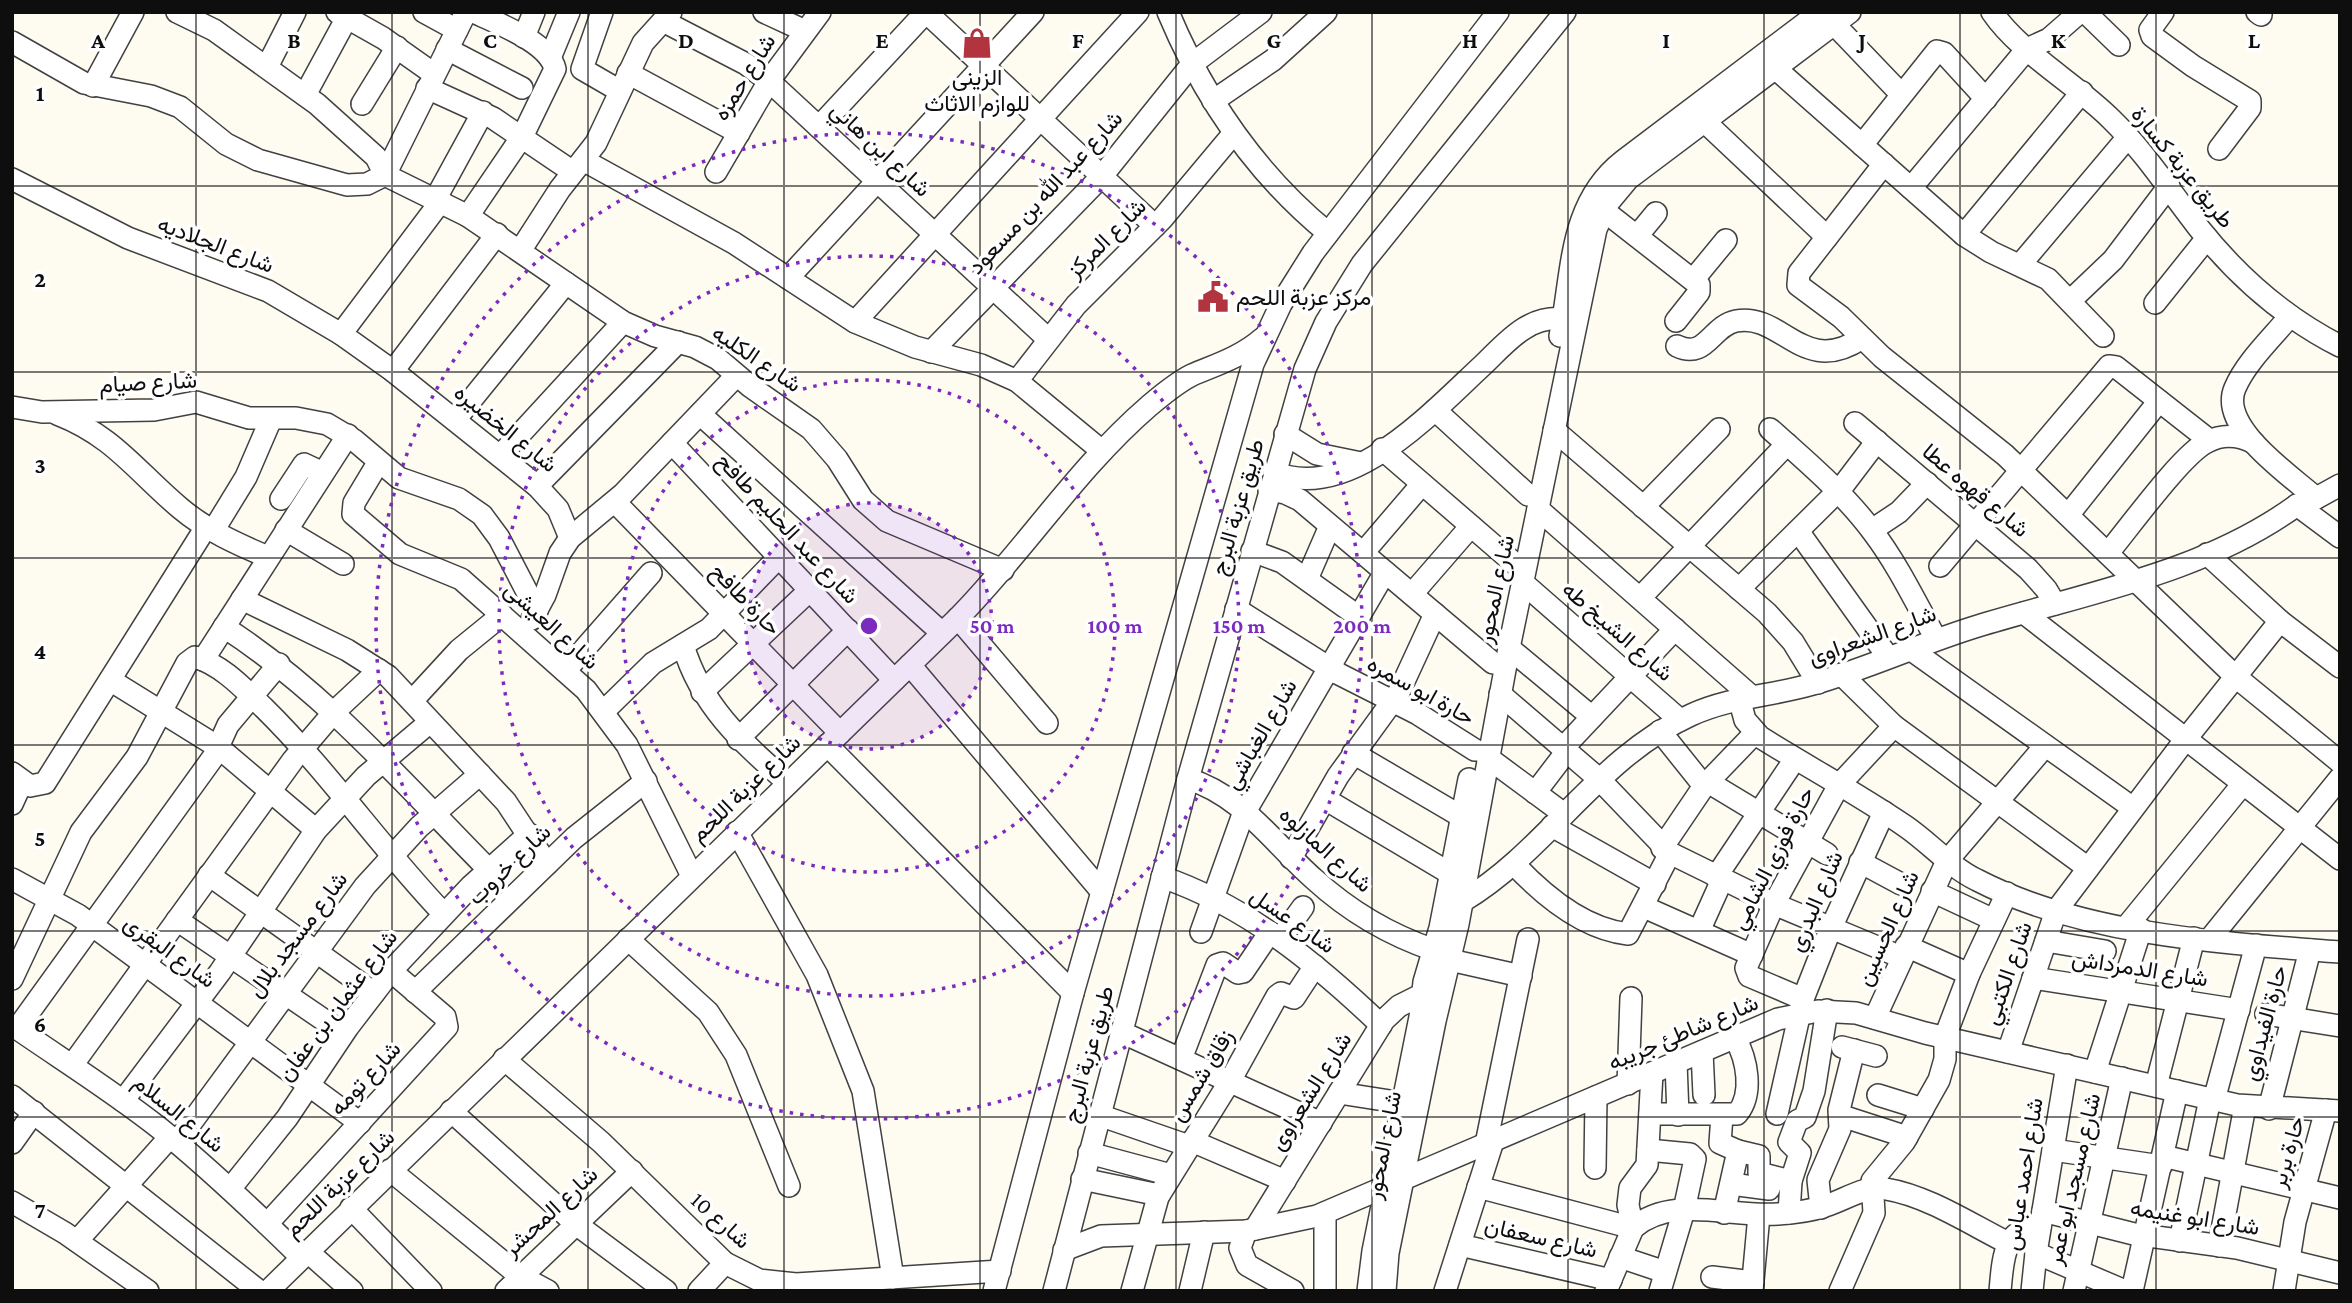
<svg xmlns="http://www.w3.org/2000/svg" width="2352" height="1303" viewBox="0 0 2352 1303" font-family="'Crimson Pro',Vazirmatn,serif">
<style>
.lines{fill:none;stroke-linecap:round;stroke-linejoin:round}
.minor-casing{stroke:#414141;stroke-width:24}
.minor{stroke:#fff;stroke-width:21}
.grid{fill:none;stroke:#0e0e0e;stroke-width:2;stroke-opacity:0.55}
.ring{fill:none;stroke:#7b2cbf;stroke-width:3.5;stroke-dasharray:3.5 7}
.labels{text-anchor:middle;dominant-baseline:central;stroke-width:7;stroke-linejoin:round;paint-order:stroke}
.street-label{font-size:23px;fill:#0e0e0e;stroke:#fff}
.poi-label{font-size:23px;fill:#0e0e0e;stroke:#fff}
.grid-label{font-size:23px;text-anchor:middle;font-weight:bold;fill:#0e0e0e;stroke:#fff;stroke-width:7;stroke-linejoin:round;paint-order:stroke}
.centre{fill:#7b2cbf;stroke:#fff;stroke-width:3.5}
.ring-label{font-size:21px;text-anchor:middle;font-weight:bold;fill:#7b2cbf;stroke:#fff;stroke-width:7;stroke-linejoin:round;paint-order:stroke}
</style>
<rect width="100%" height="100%" fill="#fefbf1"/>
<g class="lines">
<defs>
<g id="minor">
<path d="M 177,12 L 214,30 L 317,104 L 376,157 L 385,175 L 468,216 L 623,322 L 655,336 L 695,347 L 718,359 L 751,387 L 811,429 L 837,459 L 863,500 L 887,521 L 1003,570"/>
<path d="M 337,12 L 383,38 L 434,74"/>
<path d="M 424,12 L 457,30"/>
<path d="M 602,12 L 582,69 L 620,91"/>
<path d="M 764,12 L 805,31"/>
<path d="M 926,12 L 1155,226"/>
<path d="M 1168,12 C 1204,98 1256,174 1328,233"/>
<path d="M 1992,12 C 2020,53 2075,83 2111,119 C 2145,152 2169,190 2198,227 C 2237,276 2283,317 2340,346"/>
<path d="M 2085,12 L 2119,45"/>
<path d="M 2163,12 L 2150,30 L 2152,36 L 2193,66 L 2250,101 L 2250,108 L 2219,149"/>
<path d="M 2257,12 L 2261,15"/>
<path d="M 663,21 L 746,64 L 769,81 L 1048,339"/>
<path d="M 1834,24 L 1901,94"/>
<path d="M 524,37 L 534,12"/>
<path d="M 12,42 L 84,83 L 151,96 L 180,107 L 226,144 L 258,160 L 347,185 L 367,184 L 385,175"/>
<path d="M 447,49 L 522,88"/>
<path d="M 550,58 L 569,12"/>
<path d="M 267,67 L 295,12"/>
<path d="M 1775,68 L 1964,235 L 1991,252 L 2048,279 L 2103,336"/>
<path d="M 628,73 L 739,133"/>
<path d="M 93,86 L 133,12"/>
<path d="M 427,88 L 493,118 L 573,172"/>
<path d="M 305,95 L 350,12"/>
<path d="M 1213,101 L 1273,60 L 1326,12"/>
<path d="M 362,104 L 397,47"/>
<path d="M 1704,121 L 1827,237"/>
<path d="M 819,127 L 926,12"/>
<path d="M 1862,145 L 1937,51 L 1944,53 L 1986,99"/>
<path d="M 583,160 L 734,243 L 855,322 L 915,347 L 981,365 L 1017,381 L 1102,451"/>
<path d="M 1884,164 L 1799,273 L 1798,285 L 1841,317 L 1882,357 L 2005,455 L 2236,677 L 2340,762"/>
<path d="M 716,172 L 769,81 L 820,12"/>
<path d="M 385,175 L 466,12"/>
<path d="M 12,179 L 128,238 L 268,291 L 341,334 L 393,371 L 537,486 L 558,509 L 570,538"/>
<path d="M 1911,188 L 2027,49 L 2049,39 L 2080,12"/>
<path d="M 436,198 L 483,112"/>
<path d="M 1603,210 L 1699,285 L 1699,292 L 1676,321"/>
<path d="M 468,216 L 523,135 L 555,69 C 549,42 496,23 474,12"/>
<path d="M 1964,235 L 2082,92"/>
<path d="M 1637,236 L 1656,213"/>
<path d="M 520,251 L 560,189 L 596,143 L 643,43 L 671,12"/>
<path d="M 2020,265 L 2128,137"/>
<path d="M 788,278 L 1033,12"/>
<path d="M 1693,280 L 1726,240"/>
<path d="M 2071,300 L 2113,260 L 2169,186"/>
<path d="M 2155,303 L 2207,238"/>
<path d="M 2290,316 C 2272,338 2246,362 2235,388 C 2218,427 2290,475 2316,498"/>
<path d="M 855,322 L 1138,12"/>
<path d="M 341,334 L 441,201"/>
<path d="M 1560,336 C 1573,273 1568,204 1623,161 L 1820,12"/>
<path d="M 1677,346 C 1706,360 1711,326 1736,321 C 1782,312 1803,378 1862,338"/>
<path d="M 931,352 L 1102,176 L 1192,64 L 1261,12"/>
<path d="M 393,371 L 497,234"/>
<path d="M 1017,381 L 1076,305 L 1162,219 L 1234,133"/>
<path d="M 12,407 L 42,412 L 154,410 L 196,402 L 249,418 L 296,418 L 327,424 L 354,440 L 399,478 L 459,499 L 482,515 L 499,538 L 537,611"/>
<path d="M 1435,410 L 1528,495"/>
<path d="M 57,414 C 114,436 136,471 180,508 C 206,530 237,544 268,557"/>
<path d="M 700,414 L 942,633"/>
<path d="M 455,420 L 566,283"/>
<path d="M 1855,423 L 2028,569 L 2046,589 L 2055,604"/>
<path d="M 1770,429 C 1806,461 1844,493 1873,532 C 1898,565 1916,603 1936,639"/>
<path d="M 1554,430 L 1767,613 L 1793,642 L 1818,683"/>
<path d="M 1285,434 L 1317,454 L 1361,463"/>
<path d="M 672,443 L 894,680"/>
<path d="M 1382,449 L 1514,563"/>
<path d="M 500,456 L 623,322"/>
<path d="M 378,463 L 354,503 L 353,514 L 400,554 L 461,579 L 586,690 L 627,745 L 692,876"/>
<path d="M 1274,472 C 1349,504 1432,412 1483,365 C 1507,342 1528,315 1564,319"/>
<path d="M 537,486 L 678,342"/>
<path d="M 1269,490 L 1285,493 L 1300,500 L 1493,663"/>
<path d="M 281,499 L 304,464 L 323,473"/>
<path d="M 615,502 L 840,733"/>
<path d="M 2297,505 L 2340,537"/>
<path d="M 1643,507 L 1719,429"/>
<path d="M 1538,509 L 1751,696"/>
<path d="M 2069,514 L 2159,401"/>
<path d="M 286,530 L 343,564"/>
<path d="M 1872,530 L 1899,512 L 1927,483"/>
<path d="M 213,531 L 246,477 L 271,419"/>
<path d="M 1798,531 L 1888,657"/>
<path d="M 1252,551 L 1282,562 L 1359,617"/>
<path d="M 1363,553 L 1422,484"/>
<path d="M 2108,553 C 2129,528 2182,454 2207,442 C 2222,434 2239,435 2254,443"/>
<path d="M 2207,554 L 2280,621 L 2340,667"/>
<path d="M 1940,566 L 2109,366 L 2116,367 L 2209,440"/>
<path d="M 1307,579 L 1330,526"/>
<path d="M 1522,582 L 1680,720"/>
<path d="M 1739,589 L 1842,487 L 1877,441"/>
<path d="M 1412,594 L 1471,526"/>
<path d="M 1640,598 L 1787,444"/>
<path d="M 242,599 L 347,650 L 388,676 L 506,802 L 547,864"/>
<path d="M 1236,609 L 1339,674 L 1418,714 L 1475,750"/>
<path d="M 2024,613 L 2340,859"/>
<path d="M 958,618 L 1047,723"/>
<path d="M 532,619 L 545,595 L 560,553 L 570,538 L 623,494 L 736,376"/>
<path d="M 224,627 C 325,692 404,784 488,869"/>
<path d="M 683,645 C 701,706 742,742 788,783"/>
<path d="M 1509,648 L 1592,717"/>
<path d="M 1910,649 L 2133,808"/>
<path d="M 203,660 L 348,435"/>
<path d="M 910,665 L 1102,892"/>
<path d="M 565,671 L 651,573"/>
<path d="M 1841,674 L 1894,726 L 2088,868"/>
<path d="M 110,680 L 218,747 L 316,830"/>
<path d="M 702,692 L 810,590"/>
<path d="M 1500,694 L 1599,779 L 1670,853 L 1774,904 L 1901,957"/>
<path d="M 1739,698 L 1745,720 L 1760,737 C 1808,767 1858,794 1905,826 C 1930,843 1950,867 1977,880 C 2083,935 2222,943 2340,952"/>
<path d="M 412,701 L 459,650 L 502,615"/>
<path d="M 604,711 L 653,663 L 709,629 L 779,557"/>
<path d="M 1660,731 L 1704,786"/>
<path d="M 738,739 L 848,630"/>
<path d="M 827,745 L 1073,993"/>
<path d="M 1563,748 L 1675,629"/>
<path d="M 1353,753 L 1462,817"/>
<path d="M 1487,757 L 1564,814"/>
<path d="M 12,773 L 30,786 L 45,783 L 206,527"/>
<path d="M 1188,779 C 1242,795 1274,844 1314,879 C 1349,911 1390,935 1434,950"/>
<path d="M 1708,782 L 1827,854"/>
<path d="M 1535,793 L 1567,751"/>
<path d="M 1325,799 L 1451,874"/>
<path d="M 12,804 L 22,782"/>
<path d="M 1552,826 L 1655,884"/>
<path d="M 737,832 L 817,975 L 863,1091 L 893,1278"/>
<path d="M 1662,848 L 1704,786 L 1755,733"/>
<path d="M 1291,858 L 1338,776 L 1399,692 L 1435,614"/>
<path d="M 1860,862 L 1901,884"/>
<path d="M 1514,864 C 1543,895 1584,929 1628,934 L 1670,853"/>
<path d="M 209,875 L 374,993"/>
<path d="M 1162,877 C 1247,906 1317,964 1381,1025"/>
<path d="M 1716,877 L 1795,759"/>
<path d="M 12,879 L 78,915 L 360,1123"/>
<path d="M 1932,891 L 1994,920"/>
<path d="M 1463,901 C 1548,850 1598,757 1691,715 C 1730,697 1772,696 1813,684 C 1869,668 1922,643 1978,626 C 2086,593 2204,573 2297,505 L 2302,506 L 2340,485"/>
<path d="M 1644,907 L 1752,955"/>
<path d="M 177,920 L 343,1033"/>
<path d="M 2127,926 L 2242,785"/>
<path d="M 1699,931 L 1722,880"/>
<path d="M 1201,932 L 1242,817 L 1385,572"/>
<path d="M 628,939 L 708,1012 L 736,1055 L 789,1186"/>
<path d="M 1280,939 L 1303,907"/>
<path d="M 2209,940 L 2340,778"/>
<path d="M 2046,941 L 2105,951"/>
<path d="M 1906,946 L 1969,974"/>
<path d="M 1450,960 L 1521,976"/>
<path d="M 2033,978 L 2239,1010"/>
<path d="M 12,979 L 81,832 L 137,757 L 187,663 L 195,657 C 222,665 244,689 264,708 C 329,772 380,847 443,913"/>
<path d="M 415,992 L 574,838 L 646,781"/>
<path d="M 1803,999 L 1749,976 L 1746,968 L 1774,904 L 1839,785 L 1894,726"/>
<path d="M 2266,1014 L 2340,1026"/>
<path d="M 1875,1018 L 1947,861 L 2045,746"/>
<path d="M 12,1025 C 61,1059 111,1090 158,1127 C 208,1167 255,1212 301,1257"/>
<path d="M 17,1029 L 214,756 L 228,725 L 279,664"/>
<path d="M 1121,1032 L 1321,1123"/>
<path d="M 1842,1047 L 1876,1056"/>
<path d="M 1702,1052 L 1704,1095"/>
<path d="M 2008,1052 L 2056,911 L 2185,740 L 2280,621"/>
<path d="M 504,1059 L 601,1142 L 725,1263 L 759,1280 L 796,1284 L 1000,1271"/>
<path d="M 1181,1059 L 1217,965 L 1223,963 L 1238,973 L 1243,972 L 1270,932"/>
<path d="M 1676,1063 L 1678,1115"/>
<path d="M 73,1064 L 293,760 L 334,712 L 379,670"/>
<path d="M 2095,1072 L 2141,929"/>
<path d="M 1628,1084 L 1631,998"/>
<path d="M 2156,1086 L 2194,938"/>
<path d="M 1339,1093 L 1403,1103"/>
<path d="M 1878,1095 L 1923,1109"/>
<path d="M 12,1096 L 259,1291"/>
<path d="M 2214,1100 L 2256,945"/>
<path d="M 123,1101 L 220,972 L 316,830 L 366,776 L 430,722"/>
<path d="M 2269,1109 L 2310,950"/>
<path d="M 451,1111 L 576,1224 L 666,1291"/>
<path d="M 1650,1114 L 1737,1114 C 1754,1094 1747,1059 1735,1038"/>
<path d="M 1777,1114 L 1803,999 L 1831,928 L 1884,812"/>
<path d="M 1099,1115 L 1189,1146"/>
<path d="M 1722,1116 L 1720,1143 L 1738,1151 L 1724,1213"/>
<path d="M 1842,1116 L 1907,1137"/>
<path d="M 1192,1141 L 1285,1181"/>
<path d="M 177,1142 L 365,886 L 419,827 L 480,774"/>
<path d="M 12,1143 L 34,1112"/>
<path d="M 1486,1144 L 1528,939"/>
<path d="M 1648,1150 L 1690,1154 L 1695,1159 L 1684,1210 L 1660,1291"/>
<path d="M 2053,1150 L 2161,1166"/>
<path d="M 1738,1151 L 1759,1156 L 1759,1173 L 1791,1181"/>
<path d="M 1089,1153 L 1171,1175"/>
<path d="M 2163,1156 L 2340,1198"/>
<path d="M 1595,1168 L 1596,1097"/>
<path d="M 390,1170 L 520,1276 L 548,1291"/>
<path d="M 1082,1179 L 1159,1195"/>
<path d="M 1731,1184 L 1769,1189 L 1773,1177"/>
<path d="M 1478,1187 L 1633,1228 C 1672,1194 1731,1218 1778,1214 C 1794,1213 1810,1211 1825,1206 C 1845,1200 1865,1185 1886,1189 C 1928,1196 1970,1224 2008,1243"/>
<path d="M 230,1189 L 287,1118 L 348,1027 L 391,971 L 471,886 L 529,834"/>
<path d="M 12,1202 L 65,1233 L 148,1291"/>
<path d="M 351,1208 L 431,1291"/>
<path d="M 1821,1208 L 1818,1180 L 1840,1129 L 1839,1110 L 1854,1050"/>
<path d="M 2043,1211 L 2134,1234 L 2237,1248 L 2340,1273"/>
<path d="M 1789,1213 L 1791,1181 L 1800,1153 L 1789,1142 L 1797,1121 L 1805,1117 L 1814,1091 L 1827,1010"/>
<path d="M 267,1224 L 447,1027 L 445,1017 L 391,971"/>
<path d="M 1255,1229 L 1384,1020 L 1399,1006 L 1423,994"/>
<path d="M 1246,1231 L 1240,1248 L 1247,1265 L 1293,1291"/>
<path d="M 77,1241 L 170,1137"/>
<path d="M 2180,1241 L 2210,1099"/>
<path d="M 1460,1245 L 1611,1280"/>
<path d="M 2219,1246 L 2245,1106"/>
<path d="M 1064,1250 L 1101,1236 L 1246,1231 L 1317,1216 L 1778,1019 L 1818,1011 L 1856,1013 L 1925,1033 L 2237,1105 L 2340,1111"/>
<path d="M 307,1251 L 352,1291"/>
<path d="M 2036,1253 L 2125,1291"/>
<path d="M 1620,1257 L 1665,1272"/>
<path d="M 1712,1277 L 1753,1282"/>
<path d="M 268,1291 L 958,618 C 1025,550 1076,469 1149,406 C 1162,395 1176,383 1192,375 C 1218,364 1241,357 1263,338"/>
<path d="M 506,1291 L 632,1171"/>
<path d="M 699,1291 L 725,1263"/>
<path d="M 994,1291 L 1073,993 L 1253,364 L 1281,304 L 1313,253 L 1498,12"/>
<path d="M 1054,1291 L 1188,779 L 1305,369 L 1326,322 L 1362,264 L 1565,12"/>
<path d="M 1132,1291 L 1158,1197 L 1230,1081 L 1277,996 L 1281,993 L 1294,998 L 1315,966"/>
<path d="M 1190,1291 L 1204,1232"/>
<path d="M 1325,1291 L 1325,1213"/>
<path d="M 1368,1291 L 1373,1251 L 1420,1017 L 1424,982 L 1440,928 L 1469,779"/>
<path d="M 1385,1291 L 1388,1253 L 1435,1021 L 1458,924 L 1509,648 L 1596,229 L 1608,203 L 1628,179 L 1850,12"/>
<path d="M 1445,1291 L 1493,1141"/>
<path d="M 1606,1291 L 1633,1228 L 1628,1205 L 1630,1188 L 1647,1165 L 1652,1073"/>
<path d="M 1752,1291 L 1759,1215"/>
<path d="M 1840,1291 L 1874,1213 L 1872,1181 L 1904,1142 L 1939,1080 L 1945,1059 L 1945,1037 L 1969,974 L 2007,893"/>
<path d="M 2000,1291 C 2003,1262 2002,1227 2040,1227"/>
<path d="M 2032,1291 L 2036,1253 L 2067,1065"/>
<path d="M 2074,1291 L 2122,1078"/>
<path d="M 2132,1291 L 2177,1091"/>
<path d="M 2284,1291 L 2295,1222 L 2326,1110"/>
</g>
</defs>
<use href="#minor" class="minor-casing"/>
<use href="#minor" class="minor"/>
</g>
<path class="grid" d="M 196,12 L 196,1291M 392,12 L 392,1291M 588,12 L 588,1291M 784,12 L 784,1291M 980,12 L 980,1291M 1176,12 L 1176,1291M 1372,12 L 1372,1291M 1568,12 L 1568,1291M 1764,12 L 1764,1291M 1960,12 L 1960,1291M 2156,12 L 2156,1291M 12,186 L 2340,186M 12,372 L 2340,372M 12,558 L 2340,558M 12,745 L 2340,745M 12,931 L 2340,931M 12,1117 L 2340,1117"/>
<circle cx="869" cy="626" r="123" fill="#7b2cbf" fill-opacity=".12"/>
<g class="ring">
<circle cx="869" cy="626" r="123"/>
<circle cx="869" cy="626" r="246"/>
<circle cx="869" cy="626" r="370"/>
<circle cx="869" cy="626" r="493"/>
</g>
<defs>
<symbol id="shop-bare" viewBox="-9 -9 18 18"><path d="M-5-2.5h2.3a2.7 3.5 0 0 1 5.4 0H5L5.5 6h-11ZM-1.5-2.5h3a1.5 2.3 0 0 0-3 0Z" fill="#b1343f" stroke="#fff" stroke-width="2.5" paint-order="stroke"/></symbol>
<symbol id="civic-bare" viewBox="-9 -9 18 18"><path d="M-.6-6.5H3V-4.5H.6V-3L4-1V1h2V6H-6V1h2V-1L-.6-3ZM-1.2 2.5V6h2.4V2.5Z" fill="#b1343f" stroke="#fff" stroke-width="2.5" paint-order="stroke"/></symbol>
</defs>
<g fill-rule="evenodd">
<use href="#shop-bare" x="955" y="21" width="44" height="44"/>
<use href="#civic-bare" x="1191" y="275" width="44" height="44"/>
</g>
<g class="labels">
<g class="street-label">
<text transform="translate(744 77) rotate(-58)">شارع حمزه</text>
<text transform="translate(881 149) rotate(43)">شارع ابن هاني</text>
<text transform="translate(2183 167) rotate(51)">طريق عزبة كسارة</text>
<text transform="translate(1045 192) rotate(-47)">شارع عبد الله بن مسعود</text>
<text transform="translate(1106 238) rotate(-45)">شارع المركز</text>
<text transform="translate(216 244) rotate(21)">شارع الجلاديه</text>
<text transform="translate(757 358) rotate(34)">شارع الكليه</text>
<text transform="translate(148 382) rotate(-3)">شارع صيام</text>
<text transform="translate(506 428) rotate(39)">شارع الخضيره</text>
<text transform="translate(1976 490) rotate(40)">شارع قهوه عطا</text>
<text transform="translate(1237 507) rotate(-74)">طريق عزبة البرج</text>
<text transform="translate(788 528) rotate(47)">شارع عبد الحليم طافح</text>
<text transform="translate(1495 589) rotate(-78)">شارع المحور</text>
<text transform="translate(746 599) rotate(46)">حارة طافح</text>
<text transform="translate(552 625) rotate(42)">شارع العيشى</text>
<text transform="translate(1618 631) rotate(41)">شارع الشيخ طه</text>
<text transform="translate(1872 635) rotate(-20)">شارع الشعراوى</text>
<text transform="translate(1421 690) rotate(29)">حارة ابو سمره</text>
<text transform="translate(1260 734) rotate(-60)">شارع الغباشي</text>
<text transform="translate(745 788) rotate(-44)">شارع عزبة اللحم</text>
<text transform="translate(1326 849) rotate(42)">شارع المازلوه</text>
<text transform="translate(1772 858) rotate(-63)">حارة فوزي الشامي</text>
<text transform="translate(509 864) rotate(-44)">شارع خروب</text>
<text transform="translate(1815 901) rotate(-67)">شارع البدري</text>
<text transform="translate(1293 920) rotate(35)">شارع عسل</text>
<text transform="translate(1887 928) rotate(-66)">شارع الحسين</text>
<text transform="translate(297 934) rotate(-53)">شارع مسجد بلال</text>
<text transform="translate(170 951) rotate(36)">شارع البقرى</text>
<text transform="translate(2140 968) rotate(9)">شارع الدمرداش</text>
<text transform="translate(2007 973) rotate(-71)">شارع الكتبي</text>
<text transform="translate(337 1005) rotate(-53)">شارع عثمان بن عفان</text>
<text transform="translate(2264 1023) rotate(-75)">حارة الفيداوي</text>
<text transform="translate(1683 1032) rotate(-23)">شارع شاطئ جريبه</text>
<text transform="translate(1088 1054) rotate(-75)">طريق عزبة البرج</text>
<text transform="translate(1201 1075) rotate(-59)">زقاق شمس</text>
<text transform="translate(365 1078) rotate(-47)">شارع تومه</text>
<text transform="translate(1310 1091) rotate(-58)">شارع الشعراوى</text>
<text transform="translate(179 1113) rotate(39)">شارع السلام</text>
<text transform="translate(1383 1145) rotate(-79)">شارع المحور</text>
<text transform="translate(2287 1152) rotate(-74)">حارة بربر</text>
<text transform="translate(2023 1174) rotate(-81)">شارع احمد عباس</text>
<text transform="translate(2073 1179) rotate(-77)">شارع مسجد ابو عمر</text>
<text transform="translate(339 1183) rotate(-44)">شارع عزبة اللحم</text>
<text transform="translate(550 1211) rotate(-43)">شارع المحشر</text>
<text transform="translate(2195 1217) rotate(9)">شارع ابو غنيمه</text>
<text transform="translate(721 1220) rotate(42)">شارع 10</text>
<text transform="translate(1541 1237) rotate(13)">شارع سعفان</text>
</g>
<g class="poi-label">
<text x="977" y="77">الزينى<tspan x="977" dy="26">للوازم الاثاث</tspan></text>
<text x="1236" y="297" text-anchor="start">مركز عزبة اللحم</text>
</g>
</g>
<g class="grid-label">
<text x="98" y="48">A</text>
<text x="294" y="48">B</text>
<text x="490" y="48">C</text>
<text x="686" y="48">D</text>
<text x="882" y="48">E</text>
<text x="1078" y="48">F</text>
<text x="1274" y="48">G</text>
<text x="1470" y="48">H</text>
<text x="1666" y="48">I</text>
<text x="1862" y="48">J</text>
<text x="2058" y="48">K</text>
<text x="2254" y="48">L</text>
<text x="40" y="101">1</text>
<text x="40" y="287">2</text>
<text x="40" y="473">3</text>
<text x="40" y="659">4</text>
<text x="40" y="846">5</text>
<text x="40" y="1032">6</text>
<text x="40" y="1218">7</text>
</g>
<circle cx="869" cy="626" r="10" class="centre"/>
<g class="ring-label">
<text x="992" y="633">50 m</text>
<text x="1115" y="633">100 m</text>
<text x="1239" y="633">150 m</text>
<text x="1362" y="633">200 m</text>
</g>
<rect width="2352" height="1303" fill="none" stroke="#0e0e0e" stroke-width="28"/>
</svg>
